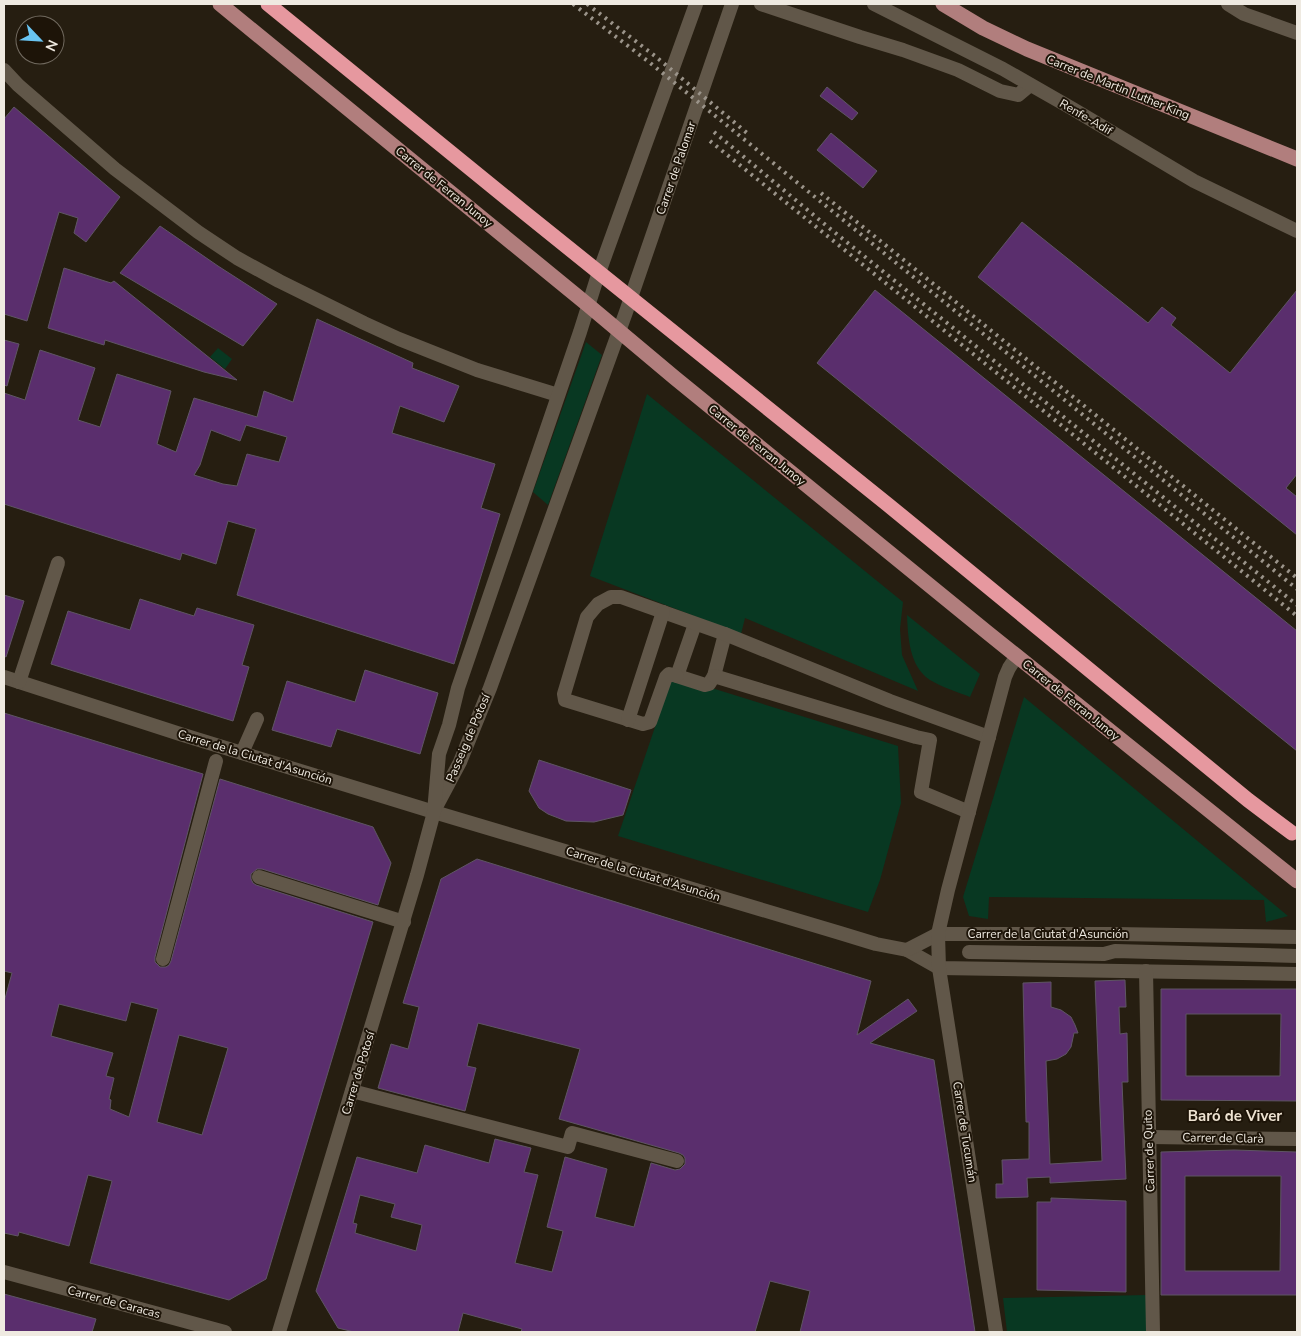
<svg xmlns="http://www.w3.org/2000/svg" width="1301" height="1336" viewBox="0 0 1301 1336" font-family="'Nunito Sans',sans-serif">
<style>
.green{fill:#083822}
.building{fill:#5a2e6d;stroke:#5f5564;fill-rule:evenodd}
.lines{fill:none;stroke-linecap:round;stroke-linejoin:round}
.minor{stroke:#615749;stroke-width:14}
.major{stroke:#b17e7d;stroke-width:15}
.highway{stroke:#e6989f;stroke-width:15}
.rail{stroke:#9b948a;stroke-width:4;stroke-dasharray:2.5 5;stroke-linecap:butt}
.labels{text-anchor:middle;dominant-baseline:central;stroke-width:4;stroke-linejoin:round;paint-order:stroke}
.street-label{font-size:12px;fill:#efeae1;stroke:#1d1408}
.quarter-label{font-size:15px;font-weight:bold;fill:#ede2d1;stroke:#1d1408}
</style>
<rect width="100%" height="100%" fill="#261e11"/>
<g class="green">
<path d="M 586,342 L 602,355 L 548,505 L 533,492 Z"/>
<path d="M 218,348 L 232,359 L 225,369 L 210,357 Z"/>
<path d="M 647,394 L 903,602 L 900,629 L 902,655 L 918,691 L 745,618 L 741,634 L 590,576 Z"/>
<path d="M 907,615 L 980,674 L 970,697 C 957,692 942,687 930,680 C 909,666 908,637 907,615 Z"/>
<path d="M 672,677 L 715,689 L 898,746 L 901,803 L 880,880 L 868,912 L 618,836 Z"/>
<path d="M 1024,697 L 1288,916 L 1266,922 L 1264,900 L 989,897 L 988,919 L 969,916 L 963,897 Z"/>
<path d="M 1147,1295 L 1148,1332 L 1007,1332 L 1003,1298 Z"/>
</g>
<g class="building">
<path d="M 827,87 L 858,113 L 852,120 L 820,96 Z"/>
<path d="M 14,107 L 120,197 L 86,242 L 74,233 L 78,218 L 59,212 L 27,321 L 4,314 L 4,119 Z"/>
<path d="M 831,133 L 877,171 L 863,188 L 817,150 Z"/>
<path d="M 1022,222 L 1148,323 L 1162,307 L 1176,318 L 1171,325 L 1230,373 L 1297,290 L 1297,474 L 1286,488 L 1297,497 L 1297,535 L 978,277 Z"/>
<path d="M 160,226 L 218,266 L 277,304 L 243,346 L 120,273 Z"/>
<path d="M 64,268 L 111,283 L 114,281 L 237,380 L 204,372 L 105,340 L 104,345 L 48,328 Z"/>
<path d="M 875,290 L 1297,631 L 1297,751 L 817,363 Z"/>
<path d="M 317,319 L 413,363 L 412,368 L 459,386 L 444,422 L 400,406 L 392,433 L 495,464 L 481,508 L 500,514 L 454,664 L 237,595 L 256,529 L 228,521 L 216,564 L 182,553 L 180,560 L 4,504 L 4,393 L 25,400 L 40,350 L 95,368 L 78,420 L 100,427 L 117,374 L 171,391 L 157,444 L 176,452 L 194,398 L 257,417 L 264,391 L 293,402 ZM 246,425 L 287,437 L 279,462 L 247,454 L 237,486 L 223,484 L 194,475 L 200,465 L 211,430 L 240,441 Z"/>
<path d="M 4,340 L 19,344 L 7,386 L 4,385 Z"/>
<path d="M 4,595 L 24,601 L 6,657 L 4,656 Z"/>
<path d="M 140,599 L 194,616 L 197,608 L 254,625 L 242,665 L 249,667 L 233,721 L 51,664 L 68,611 L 130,630 Z"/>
<path d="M 365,670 L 438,693 L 420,754 L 337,729 L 331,747 L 272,730 L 287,681 L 355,702 Z"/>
<path d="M 4,713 L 203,774 L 155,957 L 155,962 L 160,967 L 166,967 L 169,965 L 171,961 L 220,779 L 373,827 L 391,863 L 378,905 L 262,869 L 257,869 L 251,874 L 251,879 L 253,883 L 256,885 L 373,922 L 266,1279 L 229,1300 L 90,1263 L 112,1181 L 88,1175 L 69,1246 L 19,1232 L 18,1236 L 4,1233 L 4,1002 L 12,973 L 4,971 ZM 131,1002 L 158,1009 L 129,1117 L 110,1109 L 111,1100 L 109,1099 L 114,1078 L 106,1076 L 113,1053 L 51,1036 L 59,1004 L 126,1021 ZM 179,1035 L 228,1048 L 202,1135 L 157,1122 Z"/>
<path d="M 539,760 L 631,790 L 623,815 L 594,822 L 566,821 L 548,814 L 539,808 L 529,791 Z"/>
<path d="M 477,859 L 871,981 L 857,1035 L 908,999 L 917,1011 L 870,1043 L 934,1060 L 975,1332 L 800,1332 L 810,1291 L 770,1281 L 755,1332 L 521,1332 L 522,1329 L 463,1313 L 458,1332 L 354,1332 L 338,1328 L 316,1291 L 357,1157 L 417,1173 L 425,1145 L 489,1163 L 495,1139 L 531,1148 L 524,1172 L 538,1175 L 515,1263 L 552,1272 L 563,1231 L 547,1227 L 565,1157 L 607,1169 L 595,1217 L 634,1227 L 651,1163 L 675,1170 L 680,1169 L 685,1164 L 685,1158 L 683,1155 L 679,1153 L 559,1119 L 580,1049 L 478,1023 L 467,1066 L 476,1068 L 465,1111 L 378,1088 L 391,1044 L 408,1049 L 419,1007 L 403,1003 L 441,879 ZM 360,1195 L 395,1204 L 391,1217 L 422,1225 L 416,1251 L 355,1233 L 357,1224 L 353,1223 Z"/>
<path d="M 1125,980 L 1126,1007 L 1119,1007 L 1120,1034 L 1127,1033 L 1128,1082 L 1122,1082 L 1126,1179 L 1050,1183 L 1050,1177 L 1027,1178 L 1028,1197 L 996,1198 L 996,1184 L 1003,1184 L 1002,1160 L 1029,1159 L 1029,1122 L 1026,1122 L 1023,983 L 1051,982 L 1051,1007 L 1061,1010 L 1071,1017 L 1075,1025 L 1078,1033 L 1074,1033 L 1071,1047 L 1066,1054 L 1057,1059 L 1046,1061 L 1050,1164 L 1102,1161 L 1095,981 Z"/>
<path d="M 1161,989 L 1297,989 L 1297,1101 L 1161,1100 ZM 1186,1014 L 1281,1014 L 1280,1076 L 1186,1076 Z"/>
<path d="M 1234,1150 L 1297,1152 L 1297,1295 L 1161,1295 L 1161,1152 ZM 1185,1176 L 1281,1176 L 1280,1271 L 1185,1271 Z"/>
<path d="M 1051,1198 L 1126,1201 L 1126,1292 L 1037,1290 L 1037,1202 L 1051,1202 Z"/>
<path d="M 4,1294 L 96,1319 L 92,1332 L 4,1332 Z"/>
</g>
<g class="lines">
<g class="minor">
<path d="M 761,4 L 860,37 L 903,50 L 958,70 L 1000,91 L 1018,95 L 1030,85"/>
<path d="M 874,4 L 1003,69 L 1073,109 L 1194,181 L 1297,231"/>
<path d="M 1228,4 L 1244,14 L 1297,33"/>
<path d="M 4,70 L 18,85 L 115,169 L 198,232 L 237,258 L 279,281 L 364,323 L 399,339 L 477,370 L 558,395"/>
<path d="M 695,624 L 677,676 L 705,685 L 709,684 L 714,676 L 725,634"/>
<path d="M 677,676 L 669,674 L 666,677 L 650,722 L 643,724 L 565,700 L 564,694 L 587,617 L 598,604 L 611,597 L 621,597 L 725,634 L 890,701 L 989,737"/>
<path d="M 714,676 L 916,737 L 930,740 L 921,792 L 969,812"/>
<path d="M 4,677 L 180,734 L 434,812 L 840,933 L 876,944 L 907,950 L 939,968 L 1297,974"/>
<path d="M 19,682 L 58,563"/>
<path d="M 628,720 L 663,612"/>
<path d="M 242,753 L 257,719"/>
<path d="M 436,807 L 460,762 L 490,688 L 626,312 L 732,4"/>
<path d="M 259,877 L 404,922"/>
<path d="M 907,950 L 938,934 L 1115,934 L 1297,937"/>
<path d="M 969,952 L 1104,954 L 1115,951 L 1297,956"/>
<path d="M 163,959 L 216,761"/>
<path d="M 1146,971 L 1153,1332"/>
<path d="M 352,1091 L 568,1147 L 572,1133 L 677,1161"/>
<path d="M 1150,1137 L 1297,1139"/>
<path d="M 4,1272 L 225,1332"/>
<path d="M 279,1332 L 417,875 L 434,812 L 439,754 L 449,725 L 458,688 L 580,332 L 597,278 L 696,4"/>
<path d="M 996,1332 L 939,968 L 938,934 L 948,890 L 1005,677 L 1009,668 L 1017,656"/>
</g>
<g class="major">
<path d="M 220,4 L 588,305 L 675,378 L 988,633 L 1297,881"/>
<path d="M 943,4 L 983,28 L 1027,49 L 1297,159"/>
</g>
<path class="highway" d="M 268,4 L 525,213 L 887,504 L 1248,800 L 1292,833"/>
<g class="rail">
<path d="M 573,4 L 649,62 L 1297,589"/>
<path d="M 587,4 L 655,56 L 747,133"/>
<path d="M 714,132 L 828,227 L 1297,605"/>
<path d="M 710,141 L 1297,616"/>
<path d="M 821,193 L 1297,578"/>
</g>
</g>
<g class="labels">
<g class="street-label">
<text transform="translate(1118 87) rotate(22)">Carrer de Martin Luther King</text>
<text transform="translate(1086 117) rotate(30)">Renfe-Adif</text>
<text transform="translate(676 168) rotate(-71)">Carrer de Palomar</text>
<text transform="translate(444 187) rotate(39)">Carrer de Ferran Junoy</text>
<text transform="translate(757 445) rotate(39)">Carrer de Ferran Junoy</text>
<text transform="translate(1071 700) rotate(39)">Carrer de Ferran Junoy</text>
<text transform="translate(468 738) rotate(-67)">Passeig de Potosí</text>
<text transform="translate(255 757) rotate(17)">Carrer de la Ciutat d'Asunción</text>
<text transform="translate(643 874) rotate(17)">Carrer de la Ciutat d'Asunción</text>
<text x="1048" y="934">Carrer de la Ciutat d'Asunción</text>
<text transform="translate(358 1073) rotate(-73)">Carrer de Potosí</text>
<text transform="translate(965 1132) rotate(81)">Carrer de Tucumán</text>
<text transform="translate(1223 1138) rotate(1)">Carrer de Clarà</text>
<text transform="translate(1149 1151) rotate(-92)">Carrer de Quito</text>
<text transform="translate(114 1302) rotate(15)">Carrer de Caracas</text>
</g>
<g class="quarter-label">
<text x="1235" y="1116">Baró de Viver</text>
</g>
</g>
<rect width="1301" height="1336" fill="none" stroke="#efeae1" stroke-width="10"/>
<g transform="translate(40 40) rotate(115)"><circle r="24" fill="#1d1408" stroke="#716a5f"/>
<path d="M0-4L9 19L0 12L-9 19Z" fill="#69c4f1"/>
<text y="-8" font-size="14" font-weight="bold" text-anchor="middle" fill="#efeae1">N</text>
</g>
</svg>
